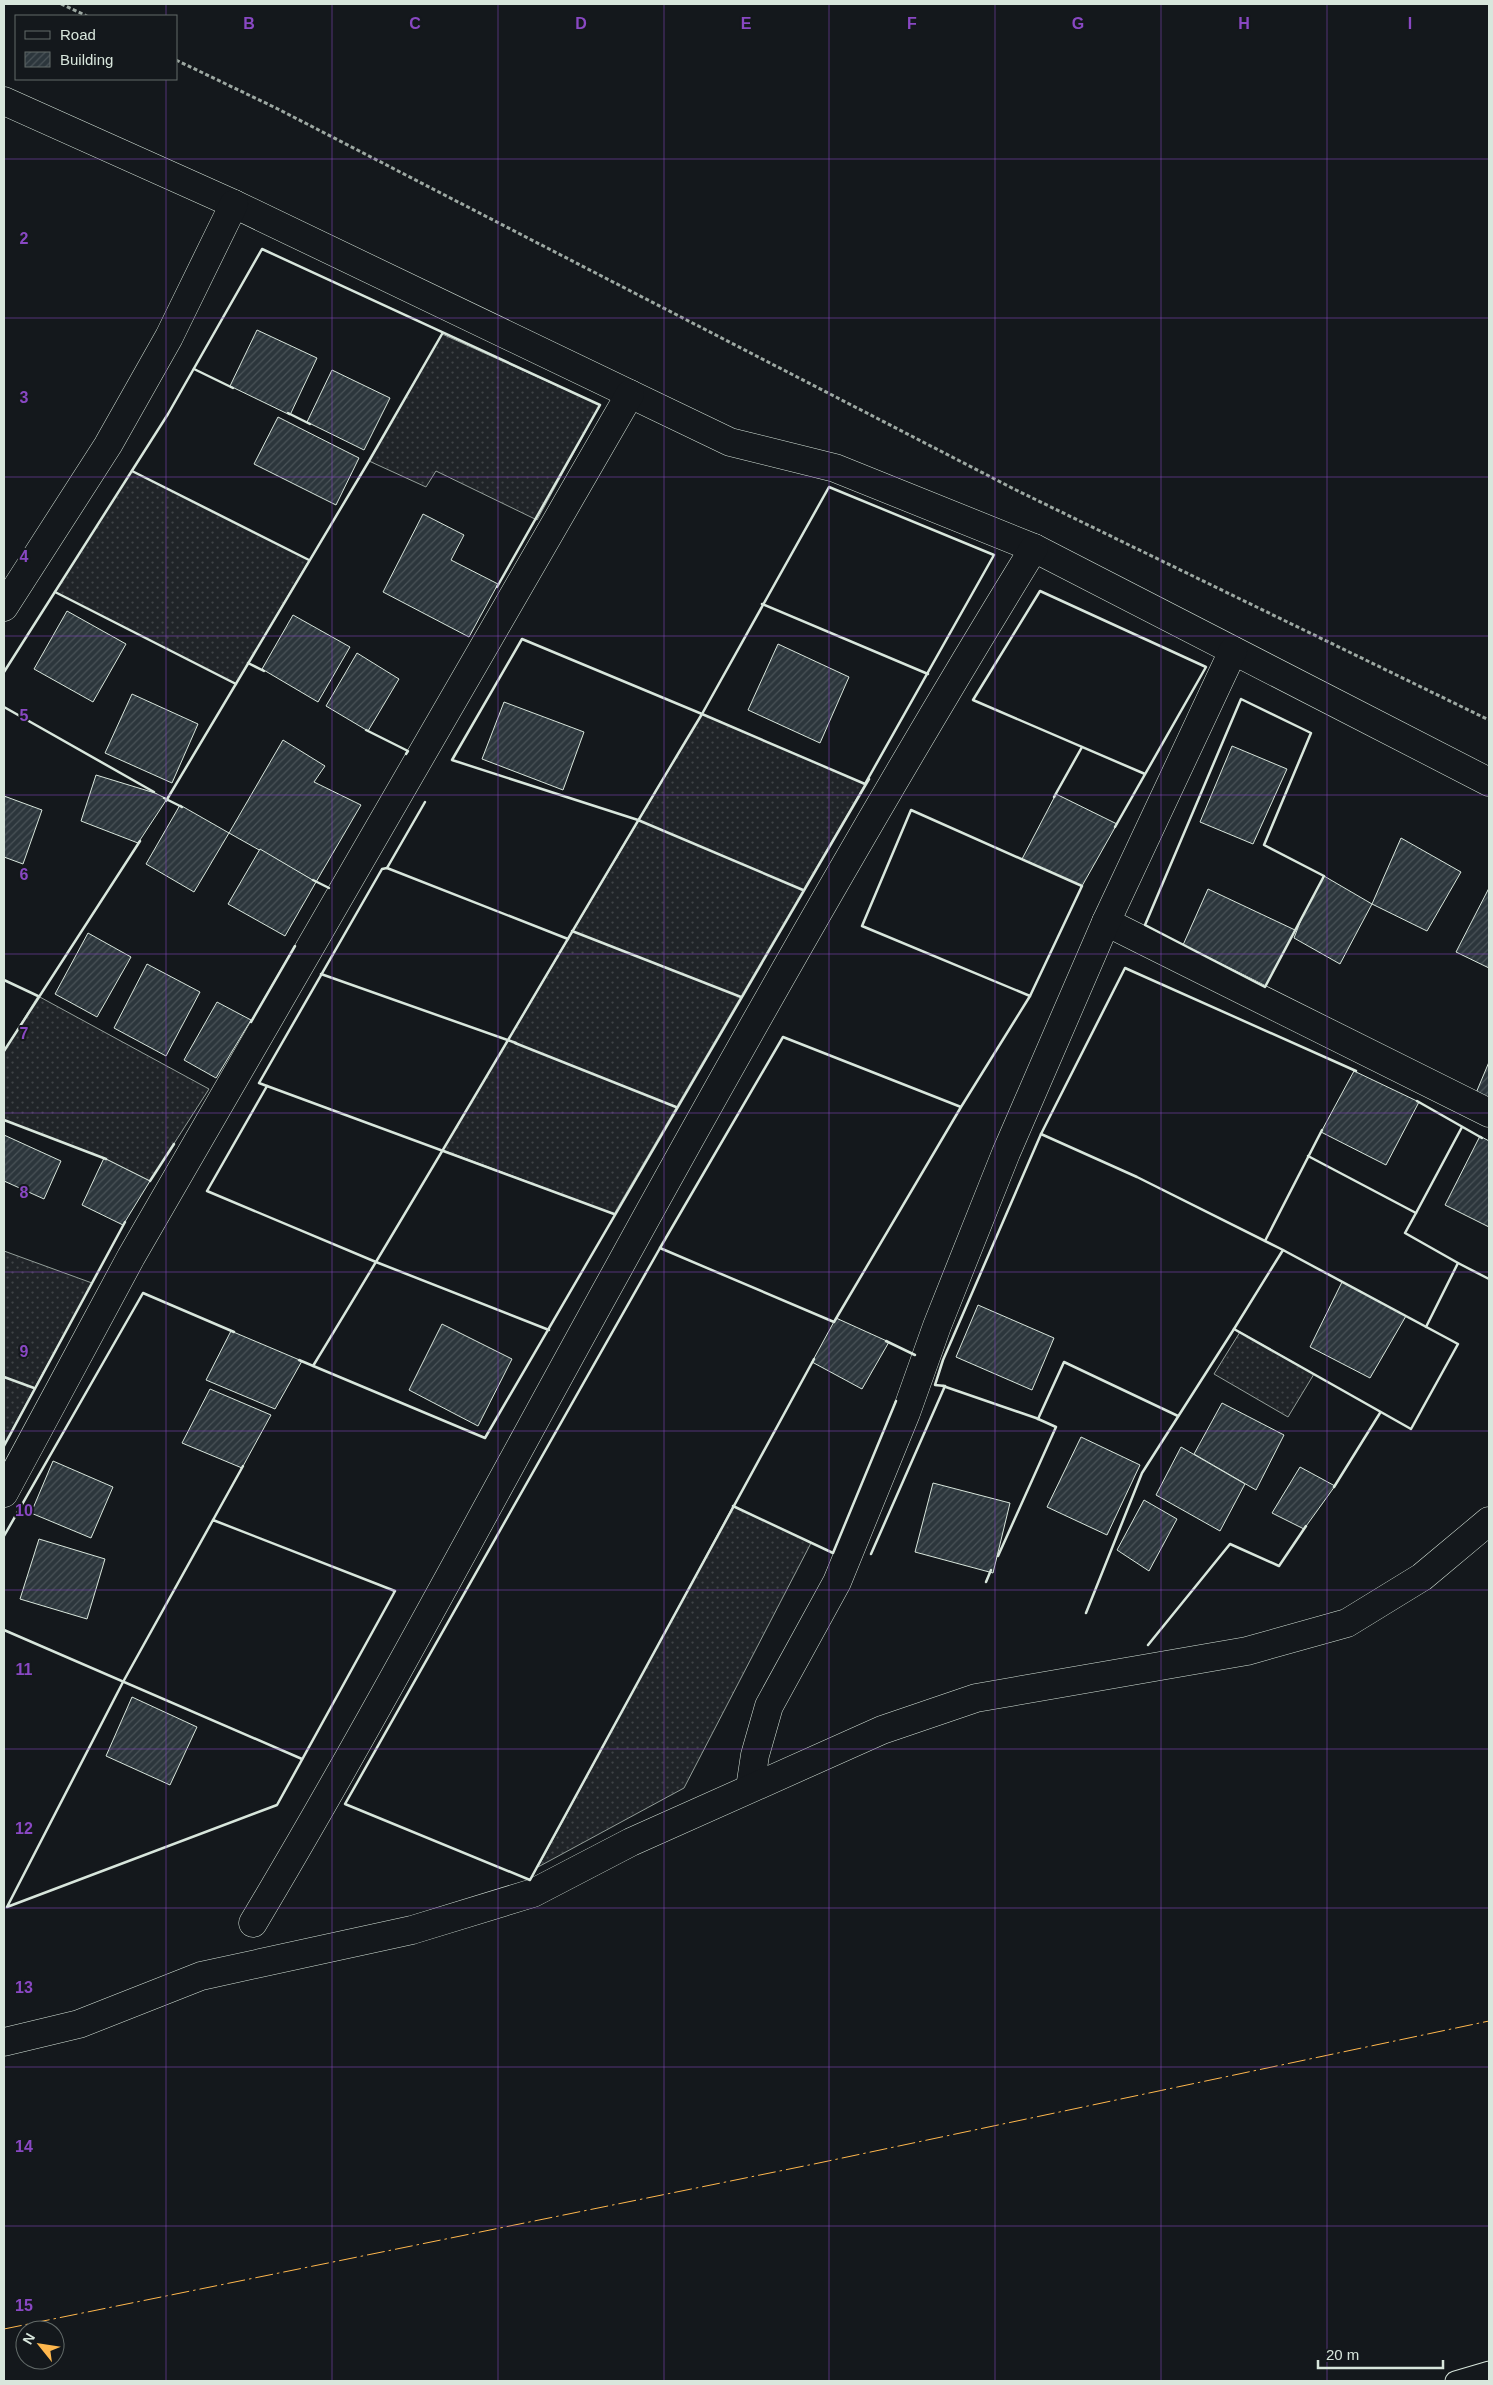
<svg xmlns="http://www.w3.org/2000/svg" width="1493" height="2385" viewBox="0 0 1493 2385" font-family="Helvetica,sans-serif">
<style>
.grass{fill:url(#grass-dots);stroke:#939e99}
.building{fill:url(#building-hatch);stroke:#d8e6dc}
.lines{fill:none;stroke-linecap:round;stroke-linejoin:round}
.service-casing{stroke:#d8e6dc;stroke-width:21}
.minor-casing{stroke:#d8e6dc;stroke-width:29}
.path{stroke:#9da8a2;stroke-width:3;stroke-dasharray:4 2.5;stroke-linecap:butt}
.service{stroke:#14181c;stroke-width:19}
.minor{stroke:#14181c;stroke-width:28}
.wall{stroke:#d8e6dc;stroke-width:2.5}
.power{stroke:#ffb74d;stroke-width:1;stroke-dasharray:18 4 2.5 4;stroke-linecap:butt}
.grid{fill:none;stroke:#8948c3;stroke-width:1;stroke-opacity:0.55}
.grid-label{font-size:16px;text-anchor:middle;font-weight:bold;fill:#8948c3;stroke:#14181c;stroke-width:4;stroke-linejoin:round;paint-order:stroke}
</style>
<defs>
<pattern id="grass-dots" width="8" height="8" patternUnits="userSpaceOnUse" patternTransform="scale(1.25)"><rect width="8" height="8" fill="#202428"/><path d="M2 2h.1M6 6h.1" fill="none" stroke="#404447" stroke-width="1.8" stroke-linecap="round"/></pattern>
<pattern id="building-hatch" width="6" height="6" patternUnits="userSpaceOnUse" patternTransform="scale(1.25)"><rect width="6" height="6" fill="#2c363c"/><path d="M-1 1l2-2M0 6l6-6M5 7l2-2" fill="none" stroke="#4a5358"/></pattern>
</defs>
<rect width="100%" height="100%" fill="#14181c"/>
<g class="grass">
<path d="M 442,334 L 600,405 L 537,520 L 436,471 L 426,487 L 369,461 Z"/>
<path d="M 132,471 L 309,560 L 236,684 L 55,592 Z"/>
<path d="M 702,714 L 865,784 L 614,1214 L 443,1150 Z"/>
<path d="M 38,996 L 209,1089 L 150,1181 L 104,1158 L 4,1120 L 4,1051 Z"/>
<path d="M 4,1251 L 92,1283 L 4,1444 Z"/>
<path d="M 1240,1332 L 1314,1374 L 1288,1417 L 1214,1374 Z"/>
<path d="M 733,1506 L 811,1543 L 684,1788 L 538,1867 Z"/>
</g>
<g class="building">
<path d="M 257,330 L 317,358 L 290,415 L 230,386 Z"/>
<path d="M 332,370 L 390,398 L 364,450 L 307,422 Z"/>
<path d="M 278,417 L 359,458 L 336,505 L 254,464 Z"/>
<path d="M 423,514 L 464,535 L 451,560 L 498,584 L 469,637 L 383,592 Z"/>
<path d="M 67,611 L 126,644 L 93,702 L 34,669 Z"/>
<path d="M 293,615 L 350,647 L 318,702 L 262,669 Z"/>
<path d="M 778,644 L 849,677 L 820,743 L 748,710 Z"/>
<path d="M 357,653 L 399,679 L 368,731 L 326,706 Z"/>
<path d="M 132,694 L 198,724 L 172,783 L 105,753 Z"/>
<path d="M 504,702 L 584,732 L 563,790 L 482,759 Z"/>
<path d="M 283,740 L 325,766 L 314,782 L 361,805 L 316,882 L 229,833 Z"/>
<path d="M 1232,746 L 1287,769 L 1253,844 L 1200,822 Z"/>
<path d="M 96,775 L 155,793 L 167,799 L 138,843 L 81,821 Z"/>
<path d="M 1056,794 L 1117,824 L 1082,886 L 1022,859 Z"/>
<path d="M 4,796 L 42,810 L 23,864 L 4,857 Z"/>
<path d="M 180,805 L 229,833 L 194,892 L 146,864 Z"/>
<path d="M 1401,838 L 1461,872 L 1427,931 L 1372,904 Z"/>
<path d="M 260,849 L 316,882 L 285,936 L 228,904 Z"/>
<path d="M 1324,876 L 1372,904 L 1340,964 L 1294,938 L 1302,917 Z"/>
<path d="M 1489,888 L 1489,968 L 1456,952 Z"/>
<path d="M 1208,889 L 1295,930 L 1265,987 L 1183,945 Z"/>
<path d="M 88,933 L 131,957 L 97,1017 L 55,994 Z"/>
<path d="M 147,964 L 200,992 L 166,1056 L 114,1028 Z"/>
<path d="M 217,1002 L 251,1020 L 216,1078 L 184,1060 Z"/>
<path d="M 1489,1062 L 1489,1099 L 1476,1093 Z"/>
<path d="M 1354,1071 L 1419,1102 L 1386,1165 L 1321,1132 Z"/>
<path d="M 4,1135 L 61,1161 L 44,1199 L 4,1181 Z"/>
<path d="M 1480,1136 L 1489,1141 L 1489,1227 L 1445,1205 Z"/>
<path d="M 104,1158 L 150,1181 L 123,1225 L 82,1205 Z"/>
<path d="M 1342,1282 L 1406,1316 L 1370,1378 L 1310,1347 Z"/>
<path d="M 978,1305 L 1054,1338 L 1032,1390 L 956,1357 Z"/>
<path d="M 836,1318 L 889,1342 L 862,1389 L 812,1362 Z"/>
<path d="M 442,1324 L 512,1359 L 478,1426 L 409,1390 Z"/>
<path d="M 231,1331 L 302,1361 L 275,1409 L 206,1380 Z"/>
<path d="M 210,1389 L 271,1415 L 242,1468 L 182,1443 Z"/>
<path d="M 1222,1403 L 1284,1435 L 1256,1490 L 1194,1454 Z"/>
<path d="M 1081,1437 L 1140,1465 L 1107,1535 L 1047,1507 Z"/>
<path d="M 1181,1447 L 1245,1484 L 1220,1531 L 1156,1495 Z"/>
<path d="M 53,1461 L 113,1487 L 91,1538 L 31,1513 Z"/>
<path d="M 1300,1467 L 1335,1486 L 1304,1529 L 1272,1513 Z"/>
<path d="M 933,1483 L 1010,1503 L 993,1573 L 915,1552 Z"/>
<path d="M 1144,1500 L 1177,1519 L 1149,1571 L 1117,1550 Z"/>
<path d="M 39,1539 L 105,1559 L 87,1619 L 20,1599 Z"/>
<path d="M 132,1697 L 197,1727 L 170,1785 L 106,1756 Z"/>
</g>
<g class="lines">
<defs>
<path id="service" d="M 1455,2381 L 1489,2371"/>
<g id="minor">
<path d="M 4,101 L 234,204 L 730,442 L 835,468 L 1034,548 L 1489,782"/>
<path d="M 4,607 L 108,445 L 169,337 L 234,204"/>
<path d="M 1106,922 L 1489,1113"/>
<path d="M 4,1493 L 131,1257 L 630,394"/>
<path d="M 750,1788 L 755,1755 L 769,1706 L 837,1582 L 906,1413 L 937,1326 L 1006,1153 L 1106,922 L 1233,651"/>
<path d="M 253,1923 C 379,1712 494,1493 613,1278 C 748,1032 887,787 1034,548"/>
<path d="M 4,2042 L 79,2024 L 201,1976 L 412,1930 L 533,1893 L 631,1842 L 882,1730 L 976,1698 L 1247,1651 L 1347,1623 L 1422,1577 L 1489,1521"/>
</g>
</defs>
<use href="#service" class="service-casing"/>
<use href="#minor" class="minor-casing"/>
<g class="path">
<path d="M 61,4 L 87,16"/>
<path d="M 176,60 L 278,109 L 1016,490 L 1489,720"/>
</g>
<use href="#service" class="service"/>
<use href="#minor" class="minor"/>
<g class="wall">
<path d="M 194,369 L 233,388"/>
<path d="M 288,413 L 310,424"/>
<path d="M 132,471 L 309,560"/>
<path d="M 829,487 L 994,555 L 865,784 L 702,714 Z"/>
<path d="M 55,592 L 236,684"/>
<path d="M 762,604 L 928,674"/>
<path d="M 248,663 L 264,671"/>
<path d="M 4,672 L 168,414 L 262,249 L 600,405 L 497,587"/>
<path d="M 1241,699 L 1311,733 L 1264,845 L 1324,876 L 1265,987 L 1145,925 Z"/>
<path d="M 4,707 L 154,792"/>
<path d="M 366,730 L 408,751 L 406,754"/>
<path d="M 1054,797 L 1082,747"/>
<path d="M 164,798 L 182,807"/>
<path d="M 166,801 L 369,461 L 442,334"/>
<path d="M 911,810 L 1082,886 L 1030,996 L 862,926 Z"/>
<path d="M 1115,827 L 1206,667 L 1040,591 L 973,700 L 1145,774"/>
<path d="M 387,868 L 425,802"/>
<path d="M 313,880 L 329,888"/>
<path d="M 572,931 L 741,997"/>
<path d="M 321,974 L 516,1043"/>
<path d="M 4,980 L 38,996"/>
<path d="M 251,1022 L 295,946"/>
<path d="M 515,1043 L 676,1107"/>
<path d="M 4,1051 L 140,841"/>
<path d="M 267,1086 L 259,1083 L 382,869 L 387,868 L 568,939"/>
<path d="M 1417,1101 L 1482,1138"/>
<path d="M 961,1107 L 783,1037 L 660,1248 L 834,1322 L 961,1107 L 1030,996"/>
<path d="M 4,1120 L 106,1159"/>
<path d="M 1041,1134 L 1125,968 L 1356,1071"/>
<path d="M 1308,1156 L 1416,1213 L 1405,1233 L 1458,1263 L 1426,1327"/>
<path d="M 150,1181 L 174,1144"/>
<path d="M 1416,1213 L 1462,1127"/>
<path d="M 1265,1241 L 1322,1130"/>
<path d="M 660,1248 L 345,1804 L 530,1880 L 814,1359"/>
<path d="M 1283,1250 L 1458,1344 L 1411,1429 L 1234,1329 Z"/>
<path d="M 1458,1263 L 1489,1279"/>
<path d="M 549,1330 L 376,1262 L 207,1191 L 267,1086 L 614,1214"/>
<path d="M 886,1341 L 915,1355"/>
<path d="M 299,1360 L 485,1438 L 869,779"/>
<path d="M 313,1366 C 445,1150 571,931 702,714 L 522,639 L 452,760 L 638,820 L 803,890"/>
<path d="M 4,1377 L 34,1388"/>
<path d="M 943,1386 L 1036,1418 L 1056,1427 L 998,1556"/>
<path d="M 1038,1419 L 1064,1362 L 1178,1416"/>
<path d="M 4,1446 L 125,1222"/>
<path d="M 1334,1487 L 1380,1413"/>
<path d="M 733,1506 L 833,1553 L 896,1401"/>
<path d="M 213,1520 L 395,1591 L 277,1805 L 7,1907 L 123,1682 Z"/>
<path d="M 213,1520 L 243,1466"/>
<path d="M 4,1536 L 143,1293 L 234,1332"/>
<path d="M 871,1554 L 945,1386 L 935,1385 L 943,1360 L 1041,1134 L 1137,1177 L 1283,1250"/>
<path d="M 986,1582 L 991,1570"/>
<path d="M 1086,1613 L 1142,1473 L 1234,1329"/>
<path d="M 4,1630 L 302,1759"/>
<path d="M 1148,1645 L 1230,1544 L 1279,1566 L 1306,1526"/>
</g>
<path class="power" d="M 4,2329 L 814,2164 L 1489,2021"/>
</g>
<path class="grid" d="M 166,4 L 166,16M 332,4 L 332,2381M 498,4 L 498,2381M 664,4 L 664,2381M 829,4 L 829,2381M 995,4 L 995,2381M 1161,4 L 1161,2381M 1327,4 L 1327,2381M 166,79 L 166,2381M 4,159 L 1489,159M 4,318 L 1489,318M 4,477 L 1489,477M 4,636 L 1489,636M 4,795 L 1489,795M 4,954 L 1489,954M 4,1113 L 1489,1113M 4,1272 L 1489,1272M 4,1431 L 1489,1431M 4,1590 L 1489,1590M 4,1749 L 1489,1749M 4,1908 L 1489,1908M 4,2067 L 1489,2067M 4,2226 L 1489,2226"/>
<g class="grid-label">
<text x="249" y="29">B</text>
<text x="415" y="29">C</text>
<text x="581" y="29">D</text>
<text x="746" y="29">E</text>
<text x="912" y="29">F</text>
<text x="1078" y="29">G</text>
<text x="1244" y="29">H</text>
<text x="1410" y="29">I</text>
<text x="24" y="244">2</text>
<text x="24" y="403">3</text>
<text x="24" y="562">4</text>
<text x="24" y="721">5</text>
<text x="24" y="880">6</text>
<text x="24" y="1039">7</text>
<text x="24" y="1198">8</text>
<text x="24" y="1357">9</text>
<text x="24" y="1516">10</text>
<text x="24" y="1675">11</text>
<text x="24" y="1834">12</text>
<text x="24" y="1993">13</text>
<text x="24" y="2152">14</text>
<text x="24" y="2311">15</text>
</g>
<rect width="1493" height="2385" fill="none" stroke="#d8e6dc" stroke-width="10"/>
<rect x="15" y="15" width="162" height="65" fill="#14181c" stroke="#626a69"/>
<rect x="25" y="31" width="25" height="8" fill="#14181c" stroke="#626a69"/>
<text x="60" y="40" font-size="15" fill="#d8e6dc">Road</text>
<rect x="25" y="52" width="25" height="15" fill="url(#building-hatch)" stroke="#626a69"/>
<text x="60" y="65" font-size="15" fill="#d8e6dc">Building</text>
<g transform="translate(40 2345) rotate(300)"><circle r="24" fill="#14181c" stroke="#626a69"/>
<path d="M0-4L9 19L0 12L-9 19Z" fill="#ffb74d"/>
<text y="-8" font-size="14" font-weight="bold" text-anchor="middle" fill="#d8e6dc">N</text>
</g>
<path d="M1318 2360v8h125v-8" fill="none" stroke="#d8e6dc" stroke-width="2.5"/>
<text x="1326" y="2360" font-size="15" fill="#d8e6dc" stroke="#14181c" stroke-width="4" paint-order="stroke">20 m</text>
</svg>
